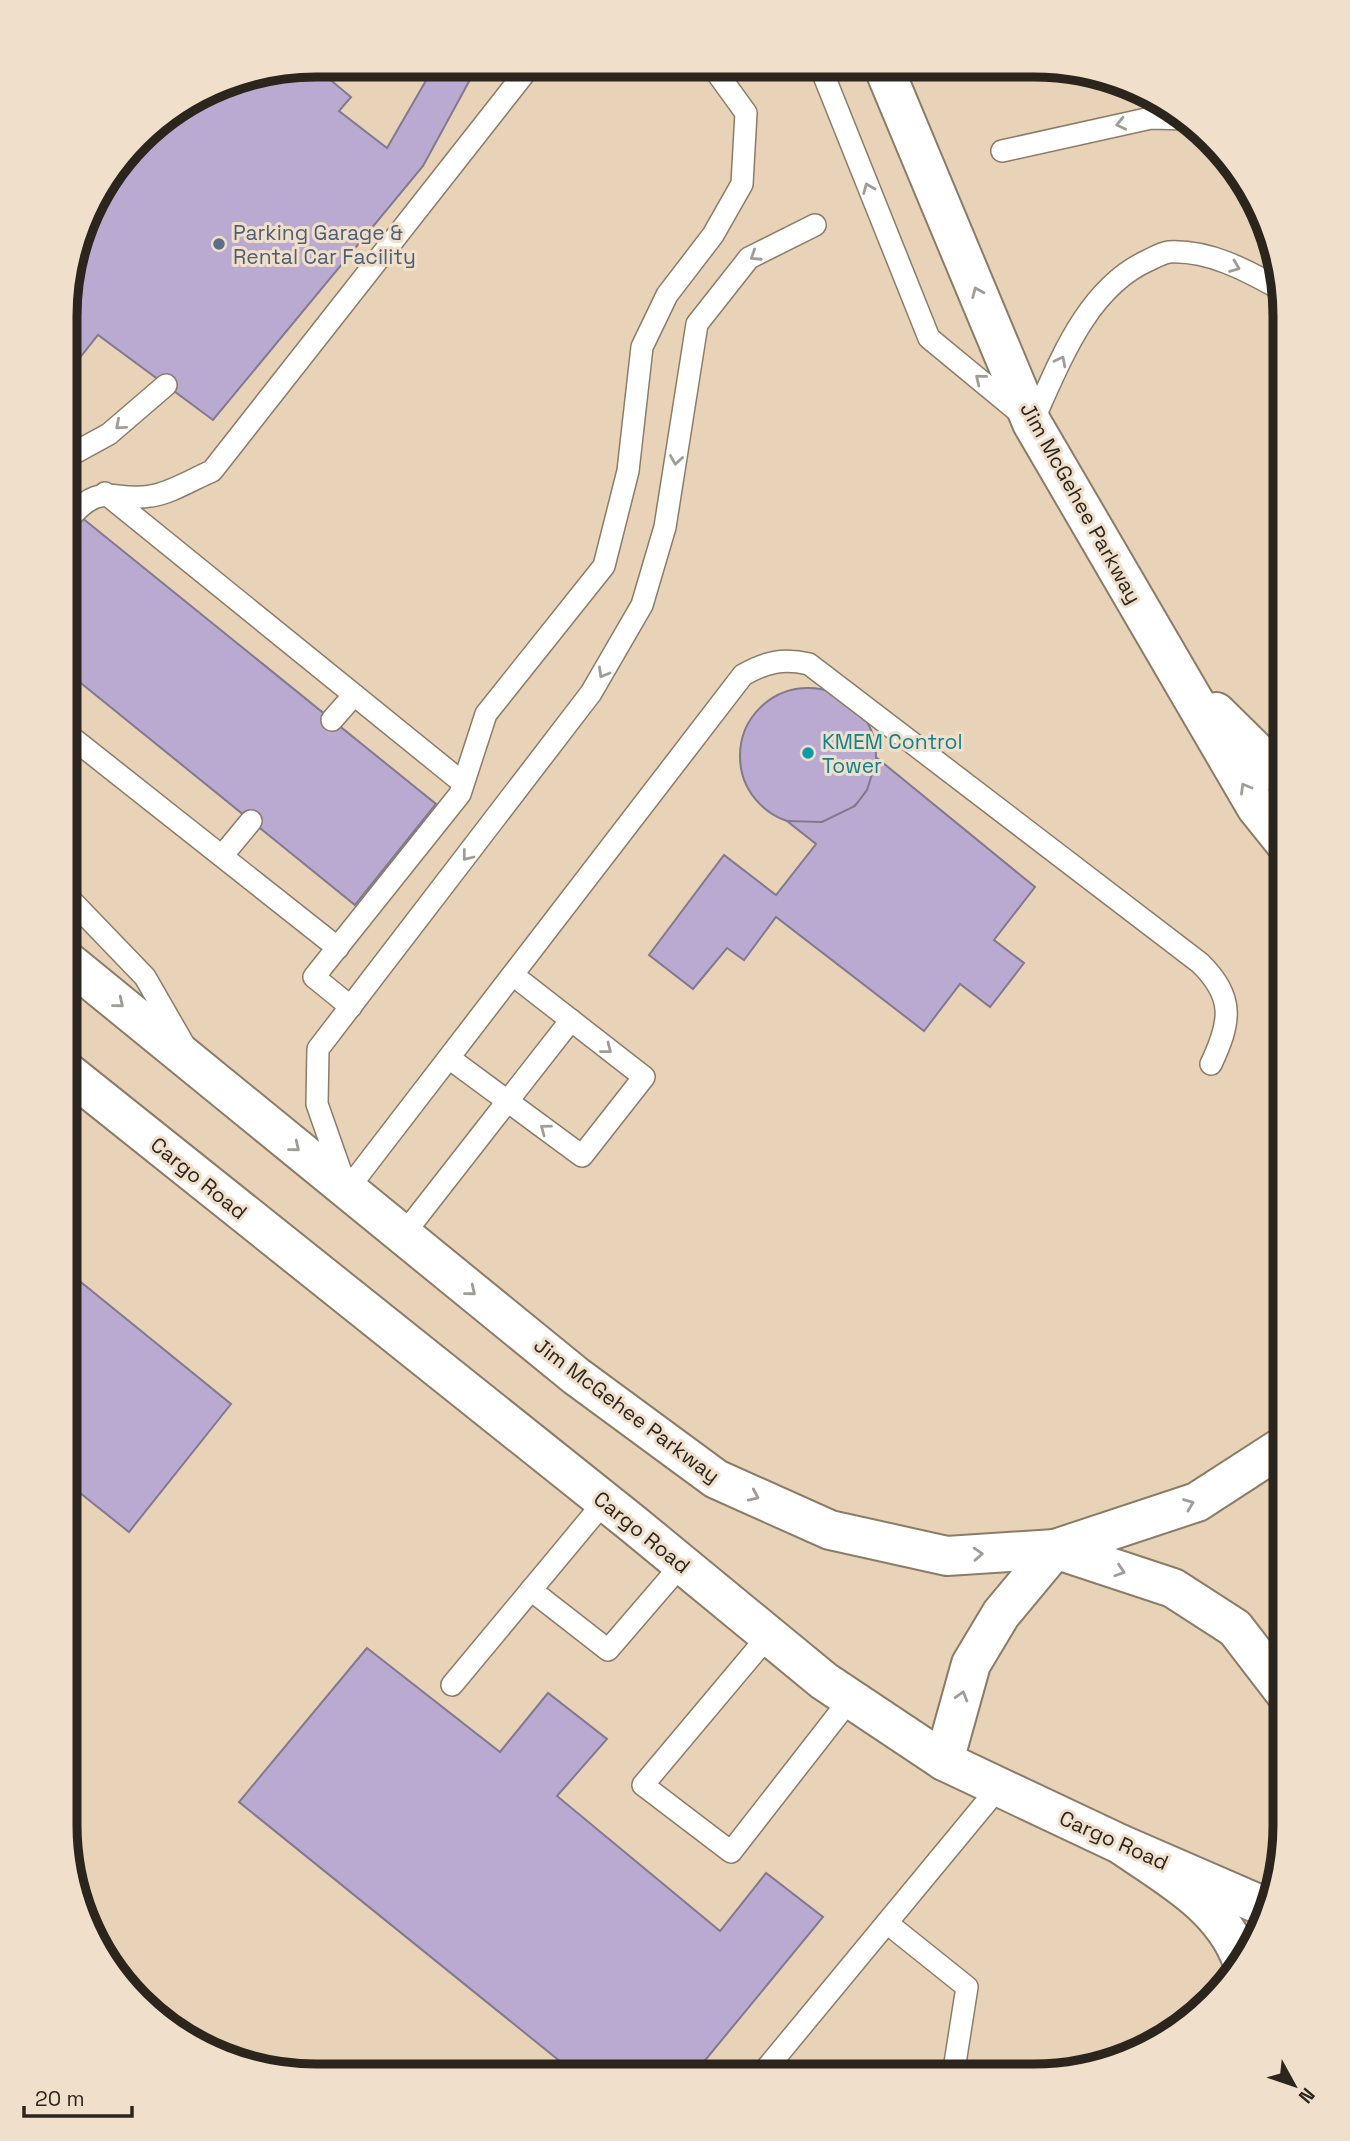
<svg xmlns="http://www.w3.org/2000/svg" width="1350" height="2141" viewBox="0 0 1350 2141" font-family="'Space Grotesk',sans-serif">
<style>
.built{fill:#e9d3b8}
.building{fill:#baaad2;stroke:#81798e;stroke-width:2}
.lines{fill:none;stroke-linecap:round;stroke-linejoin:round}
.lane-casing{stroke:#8b7c68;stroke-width:24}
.secondary-casing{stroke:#8b7c68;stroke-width:42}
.primary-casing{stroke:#8b7c68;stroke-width:42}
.lane{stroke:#fff;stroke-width:21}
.secondary{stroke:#fff;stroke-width:38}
.primary{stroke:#fff;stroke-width:38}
.oneway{stroke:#a09d99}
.service-dot{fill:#5c6f8a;stroke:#f0dfca;stroke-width:2.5}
.culture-dot{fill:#0f9aa8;stroke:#f0dfca;stroke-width:2.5}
.labels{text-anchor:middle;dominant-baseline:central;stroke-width:6;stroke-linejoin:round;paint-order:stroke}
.service-label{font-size:21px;fill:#4e5e75;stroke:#f0dfca;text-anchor:start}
.street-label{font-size:21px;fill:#2b251d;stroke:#f0dfca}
.culture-label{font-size:21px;fill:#0d838f;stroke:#f0dfca;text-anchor:start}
.rim{fill:none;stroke:#2b251d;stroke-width:9}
</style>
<rect width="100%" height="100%" fill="#f0dfca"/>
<path class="built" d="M 316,65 L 1067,67 L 1187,117 L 1266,220 L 1285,316 L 1285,1842 L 1272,1906 L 1234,1978 L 1130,2057 L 1034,2076 L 284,2074 L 163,2025 L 84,1921 L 65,1825 L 67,284 L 91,205 L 150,127 L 220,84 Z"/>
<g class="building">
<path d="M 317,65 L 315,67 L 351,97 L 339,111 L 387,148 L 435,65 L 478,65 L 423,166 L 213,420 L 98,335 L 67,374 L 67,284 L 91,205 L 150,127 L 220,84 Z"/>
<path d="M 81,517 L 436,804 L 355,905 L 66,671 L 67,535 Z"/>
<circle cx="808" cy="756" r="68"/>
<path d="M 877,758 L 1035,887 L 994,940 L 1024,963 L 990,1007 L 960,984 L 924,1031 L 776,917 L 744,960 L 727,948 L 693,989 L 649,955 L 724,855 L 776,895 L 816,844 L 787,821 L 822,822 L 855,806 L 867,790 Z"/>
<path d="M 66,1270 L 231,1404 L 129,1532 L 65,1481 Z"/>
<path d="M 367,1648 L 500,1752 L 548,1693 L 607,1739 L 557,1796 L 720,1931 L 766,1873 L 823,1917 L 693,2075 L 577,2075 L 239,1802 Z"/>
</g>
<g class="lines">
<defs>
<g id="lane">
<path d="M 820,66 L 929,338 L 1032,423 C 1059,364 1086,288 1149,260 C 1155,257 1162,253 1169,252 C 1209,250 1246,270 1280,289"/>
<path d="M 1002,151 L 1151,118 L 1189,119"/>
<path d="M 67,457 L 109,434 L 166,385"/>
<path d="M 105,493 L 463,783"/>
<path d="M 67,521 C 101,479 112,503 151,496 C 171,493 193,479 212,471 L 531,65"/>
<path d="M 332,720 L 354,695"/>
<path d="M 66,733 L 338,948"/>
<path d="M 222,856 L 251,821"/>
<path d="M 66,895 L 145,977 L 183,1043"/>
<path d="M 351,1007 L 314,977 L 460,794 L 486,714 L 604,566 L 628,471 L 642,347 L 667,295 L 713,235 L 742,184 L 746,113 L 712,66"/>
<path d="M 449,1058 L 582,1156 L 644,1077 L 513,975"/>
<path d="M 344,1181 L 317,1104 L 318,1049 L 591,693 L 642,605 L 665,527 L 697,324 L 749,258 L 815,225"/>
<path d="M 347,1190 L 743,675 C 766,662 783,658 809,664 L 1200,963 C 1235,997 1231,1022 1211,1064"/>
<path d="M 403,1235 L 571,1020"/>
<path d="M 531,1590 L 608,1650 L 682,1564"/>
<path d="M 769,1635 L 643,1785 L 731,1852 L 851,1698"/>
<path d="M 452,1685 L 605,1501"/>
<path d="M 887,1923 L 967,1987 L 953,2076"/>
<path d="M 761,2075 L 999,1787"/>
</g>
<g id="secondary">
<path d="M 883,66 L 1032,423 L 1256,807 L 1285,843"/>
<path d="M 1216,712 L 1285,780"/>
<path d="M 66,960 L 576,1376 L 716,1479 L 830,1530 L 947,1556 L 1055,1549 L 1197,1502 L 1285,1445"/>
<path d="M 66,1071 L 632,1523 L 824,1681 L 944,1761 L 1120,1844 L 1270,1909"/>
<path d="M 1055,1549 L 1173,1588 L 1235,1628 L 1285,1693"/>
<path d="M 944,1761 L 971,1664 L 1001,1614 L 1055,1549"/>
</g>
<path id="primary" d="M 1120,1844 C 1166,1876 1222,1905 1242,1961"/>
</defs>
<use href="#lane" class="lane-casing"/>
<use href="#secondary" class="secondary-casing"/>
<use href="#primary" class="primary-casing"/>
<use href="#lane" class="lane"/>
<use href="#secondary" class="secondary"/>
<use href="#primary" class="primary"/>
</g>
<defs><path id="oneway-chevron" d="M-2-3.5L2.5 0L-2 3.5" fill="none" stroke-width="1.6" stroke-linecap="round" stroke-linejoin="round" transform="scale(1.75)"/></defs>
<g class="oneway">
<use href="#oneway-chevron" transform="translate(1121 124) rotate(167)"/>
<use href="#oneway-chevron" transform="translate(868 188) rotate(-112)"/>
<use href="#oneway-chevron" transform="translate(755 256) rotate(147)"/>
<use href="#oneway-chevron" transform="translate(1235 267) rotate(21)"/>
<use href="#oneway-chevron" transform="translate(977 292) rotate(-113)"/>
<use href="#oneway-chevron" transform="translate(1061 361) rotate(-63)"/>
<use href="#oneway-chevron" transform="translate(980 379) rotate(-141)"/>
<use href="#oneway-chevron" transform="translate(120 425) rotate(139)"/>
<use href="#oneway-chevron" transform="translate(676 460) rotate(99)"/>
<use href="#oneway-chevron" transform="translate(603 673) rotate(120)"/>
<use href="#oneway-chevron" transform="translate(1245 788) rotate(-120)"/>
<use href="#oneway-chevron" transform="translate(467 856) rotate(128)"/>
<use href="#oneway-chevron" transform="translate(119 1003) rotate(39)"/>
<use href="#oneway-chevron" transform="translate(607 1049) rotate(38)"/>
<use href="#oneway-chevron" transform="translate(545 1129) rotate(-143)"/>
<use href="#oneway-chevron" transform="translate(295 1147) rotate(39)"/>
<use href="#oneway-chevron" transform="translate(471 1291) rotate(39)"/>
<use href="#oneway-chevron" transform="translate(754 1496) rotate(24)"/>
<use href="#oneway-chevron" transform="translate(1189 1504) rotate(-21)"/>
<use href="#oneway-chevron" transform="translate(978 1554) rotate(-4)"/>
<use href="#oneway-chevron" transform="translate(1120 1571) rotate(18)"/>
<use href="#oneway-chevron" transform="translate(962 1696) rotate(-74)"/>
</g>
<circle class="service-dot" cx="219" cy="244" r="7"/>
<circle class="culture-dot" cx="808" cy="753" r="7"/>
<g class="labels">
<g class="service-label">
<text x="233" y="232">Parking Garage &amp;<tspan x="233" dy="24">Rental Car Facility</tspan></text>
</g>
<g class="street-label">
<text transform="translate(1081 503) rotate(61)">Jim McGehee Parkway</text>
<text transform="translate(199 1178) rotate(39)">Cargo Road</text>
<text transform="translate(627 1410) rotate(37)">Jim McGehee Parkway</text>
<text transform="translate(642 1532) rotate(39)">Cargo Road</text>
<text transform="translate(1114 1840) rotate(24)">Cargo Road</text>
</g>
<g class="culture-label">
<text x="822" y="741">KMEM Control<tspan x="822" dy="24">Tower</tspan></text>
</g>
</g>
<path d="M0 0H1350V2141H0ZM316 77H1034A239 239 0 0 1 1273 316V1825A239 239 0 0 1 1034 2064H316A239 239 0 0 1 77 1825V316A239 239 0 0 1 316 77Z" fill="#f0dfca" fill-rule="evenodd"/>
<path class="rim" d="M316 77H1034A239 239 0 0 1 1273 316V1825A239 239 0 0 1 1034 2064H316A239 239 0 0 1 77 1825V316A239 239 0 0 1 316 77Z"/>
<g transform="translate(1294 2085) rotate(130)" stroke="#f0dfca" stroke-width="5" paint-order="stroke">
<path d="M0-5L12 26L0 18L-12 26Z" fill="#2b251d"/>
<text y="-10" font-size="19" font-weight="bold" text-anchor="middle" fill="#2b251d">N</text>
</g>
<path d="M24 2106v10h108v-10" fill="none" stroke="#2b251d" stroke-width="3.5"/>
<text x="35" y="2106" font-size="21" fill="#2b251d" stroke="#f0dfca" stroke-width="5" paint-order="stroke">20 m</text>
</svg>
